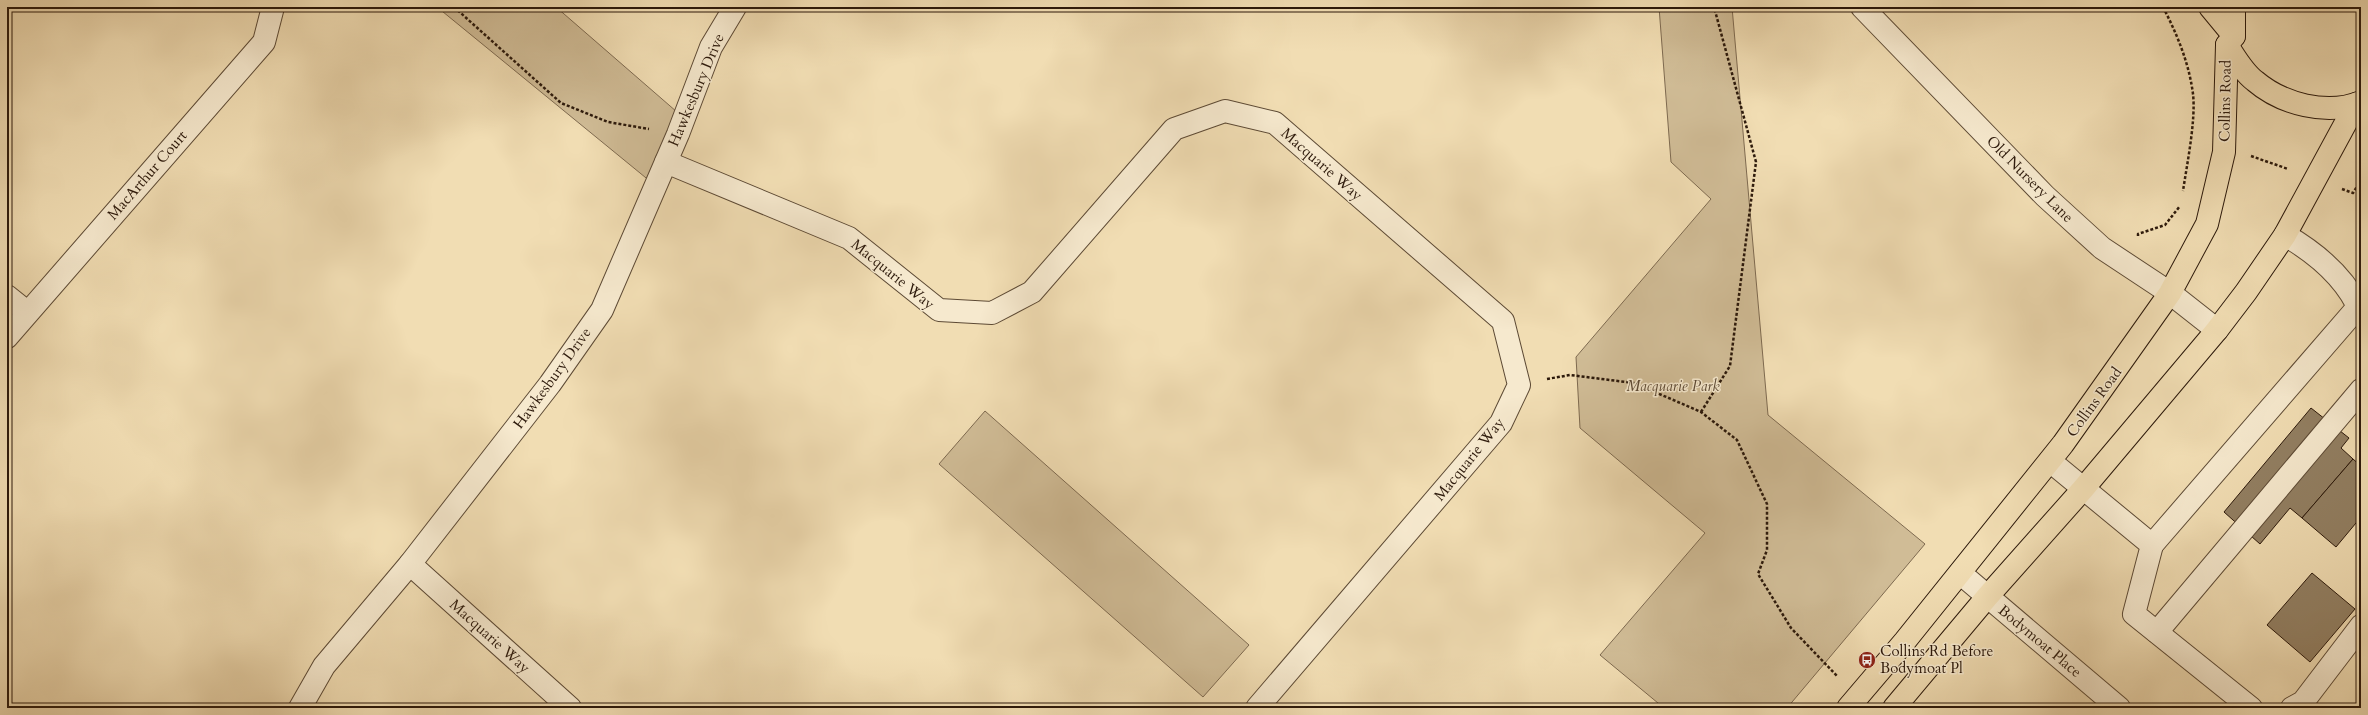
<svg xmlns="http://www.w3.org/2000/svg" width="2368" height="715" viewBox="0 0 2368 715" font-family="Cardo,serif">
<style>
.green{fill:#d0bc96;stroke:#7e6a50}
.building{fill:#927f62;stroke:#2c190b}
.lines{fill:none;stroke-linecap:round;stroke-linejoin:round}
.minor-casing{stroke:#5d4a35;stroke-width:24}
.major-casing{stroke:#2c190b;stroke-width:24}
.path{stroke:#2c190b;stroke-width:2.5;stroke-dasharray:3 2;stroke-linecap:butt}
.minor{stroke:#f6e9ce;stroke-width:22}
.major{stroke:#f1ddb3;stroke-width:22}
.labels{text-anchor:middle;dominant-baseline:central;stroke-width:3;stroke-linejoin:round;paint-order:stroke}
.street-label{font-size:15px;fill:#2c190b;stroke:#f6e9ce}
.park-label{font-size:15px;font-style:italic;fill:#5d4a35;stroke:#f6e9ce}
.poi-label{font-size:15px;fill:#2c190b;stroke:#f6e9ce;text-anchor:start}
</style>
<rect width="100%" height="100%" fill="#f1ddb3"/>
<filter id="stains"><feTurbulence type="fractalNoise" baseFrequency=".005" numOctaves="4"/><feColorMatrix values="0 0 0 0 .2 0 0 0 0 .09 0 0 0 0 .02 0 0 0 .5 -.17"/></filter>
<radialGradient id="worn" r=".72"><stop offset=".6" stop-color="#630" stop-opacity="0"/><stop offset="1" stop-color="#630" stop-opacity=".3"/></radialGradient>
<g class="green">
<path d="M 437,7 L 556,7 L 677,112 L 651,182 Z"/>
<path d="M 1659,7 L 1732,7 L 1768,415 L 1925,544 L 1787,708 L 1664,708 L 1600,655 L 1705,533 L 1580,428 L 1576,357 L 1711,199 L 1671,162 Z"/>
<path d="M 985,411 L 1249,645 L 1203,697 L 939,464 Z"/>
</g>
<g class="building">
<path d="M 2311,408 L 2349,438 L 2341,448 L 2353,459 L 2302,518 L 2290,508 L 2260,544 L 2224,512 Z"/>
<path d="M 2353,459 L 2361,466 L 2361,517 L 2336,547 L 2302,518 Z"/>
<path d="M 2312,573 L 2355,609 L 2310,662 L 2267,625 Z"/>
</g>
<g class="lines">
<defs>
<g id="minor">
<path d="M 1862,7 L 2045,196 L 2102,248 L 2170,293 L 2217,330"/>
<path d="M 666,162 L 849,238 L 939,310 L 992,313 L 1032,292 L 1174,129 L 1225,111 L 1275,123 L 1503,321 L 1519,385 L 1501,423 L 1257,708"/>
<path d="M 2285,235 C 2316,253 2347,279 2361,313"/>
<path d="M 7,296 L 27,312"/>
<path d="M 7,337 L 264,42 L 273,7"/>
<path d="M 2050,461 L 2152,545 L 2134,614 L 2251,708"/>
<path d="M 2152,545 L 2358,307"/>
<path d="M 410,564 L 570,708"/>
<path d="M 1960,573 L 2119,708"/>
<path d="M 2157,632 L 2361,390"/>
<path d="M 300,708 L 324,666 L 410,564 L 550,384 L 602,310 L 678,134 L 711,47 L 735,7"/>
<path d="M 2292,708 L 2303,702 L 2361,626"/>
</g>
<g id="major">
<path d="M 2210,7 L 2234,36"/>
<path d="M 2227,45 C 2235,57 2243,72 2255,81 C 2282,104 2327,116 2361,102"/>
<path d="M 2227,45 L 2234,36 L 2234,7"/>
<path d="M 1848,708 L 1905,641 L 2063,444 L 2170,293 L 2207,224 L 2224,152 L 2227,45"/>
<path d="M 1894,708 L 1987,597 L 2083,489 L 2217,330 L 2246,292 L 2285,235 L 2356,104"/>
</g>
</defs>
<use href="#minor" class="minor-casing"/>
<use href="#major" class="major-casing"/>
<g class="path">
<path d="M 454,7 L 561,103 L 608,122 L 649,129"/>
<path d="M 2163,7 C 2177,34 2189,63 2193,94 C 2196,120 2187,164 2183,191"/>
<path d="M 2251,156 L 2288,169"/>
<path d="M 2342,189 L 2353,193 L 2361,180"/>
<path d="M 2138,236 L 2138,234 L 2165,225 L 2180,206"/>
<path d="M 1547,379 L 1570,375 L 1634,383 L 1701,412 L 1737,440 L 1767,504 L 1767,550 L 1758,574 L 1791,628 L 1838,677"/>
<path d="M 1701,412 L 1730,366 L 1756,162 L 1714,7"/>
</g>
<use href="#minor" class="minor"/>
<use href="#major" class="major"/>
</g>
<defs>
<symbol id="bus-disc" viewBox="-11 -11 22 22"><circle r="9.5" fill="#8f2418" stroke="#f6e9ce"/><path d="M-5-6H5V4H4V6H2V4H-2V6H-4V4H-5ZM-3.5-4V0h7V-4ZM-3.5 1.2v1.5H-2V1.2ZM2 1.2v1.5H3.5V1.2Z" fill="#fff"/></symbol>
</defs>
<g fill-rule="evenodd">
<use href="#bus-disc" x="1857" y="650" width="20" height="20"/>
</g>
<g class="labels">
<g class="street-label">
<text transform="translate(696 90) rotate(-67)">Hawkesbury Drive</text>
<text transform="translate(2225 101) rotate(-89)">Collins Road</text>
<text transform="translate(1322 164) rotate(41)">Macquarie Way</text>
<text transform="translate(147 175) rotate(-49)">MacArthur Court</text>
<text transform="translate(2030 179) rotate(45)">Old Nursery Lane</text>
<text transform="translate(893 274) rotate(39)">Macquarie Way</text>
<text transform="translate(552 378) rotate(-54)">Hawkesbury Drive</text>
<text transform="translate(2094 402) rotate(-54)">Collins Road</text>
<text transform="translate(1469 459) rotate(-51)">Macquarie Way</text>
<text transform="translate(490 636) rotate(42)">Macquarie Way</text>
<text transform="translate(2040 641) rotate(40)">Bodymoat Place</text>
</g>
<g class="park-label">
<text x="1673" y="386">Macquarie Park</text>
</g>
<g class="poi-label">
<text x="1880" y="651">Collins Rd Before<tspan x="1880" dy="17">Bodymoat Pl</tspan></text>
</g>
</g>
<rect width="2368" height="715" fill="none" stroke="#f1ddb3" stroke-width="24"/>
<rect x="8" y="8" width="2352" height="699" fill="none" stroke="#2c190b" stroke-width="2"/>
<rect x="12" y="12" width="2344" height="691" fill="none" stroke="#2c190b"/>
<rect width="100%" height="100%" filter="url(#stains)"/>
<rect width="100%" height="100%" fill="url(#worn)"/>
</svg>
